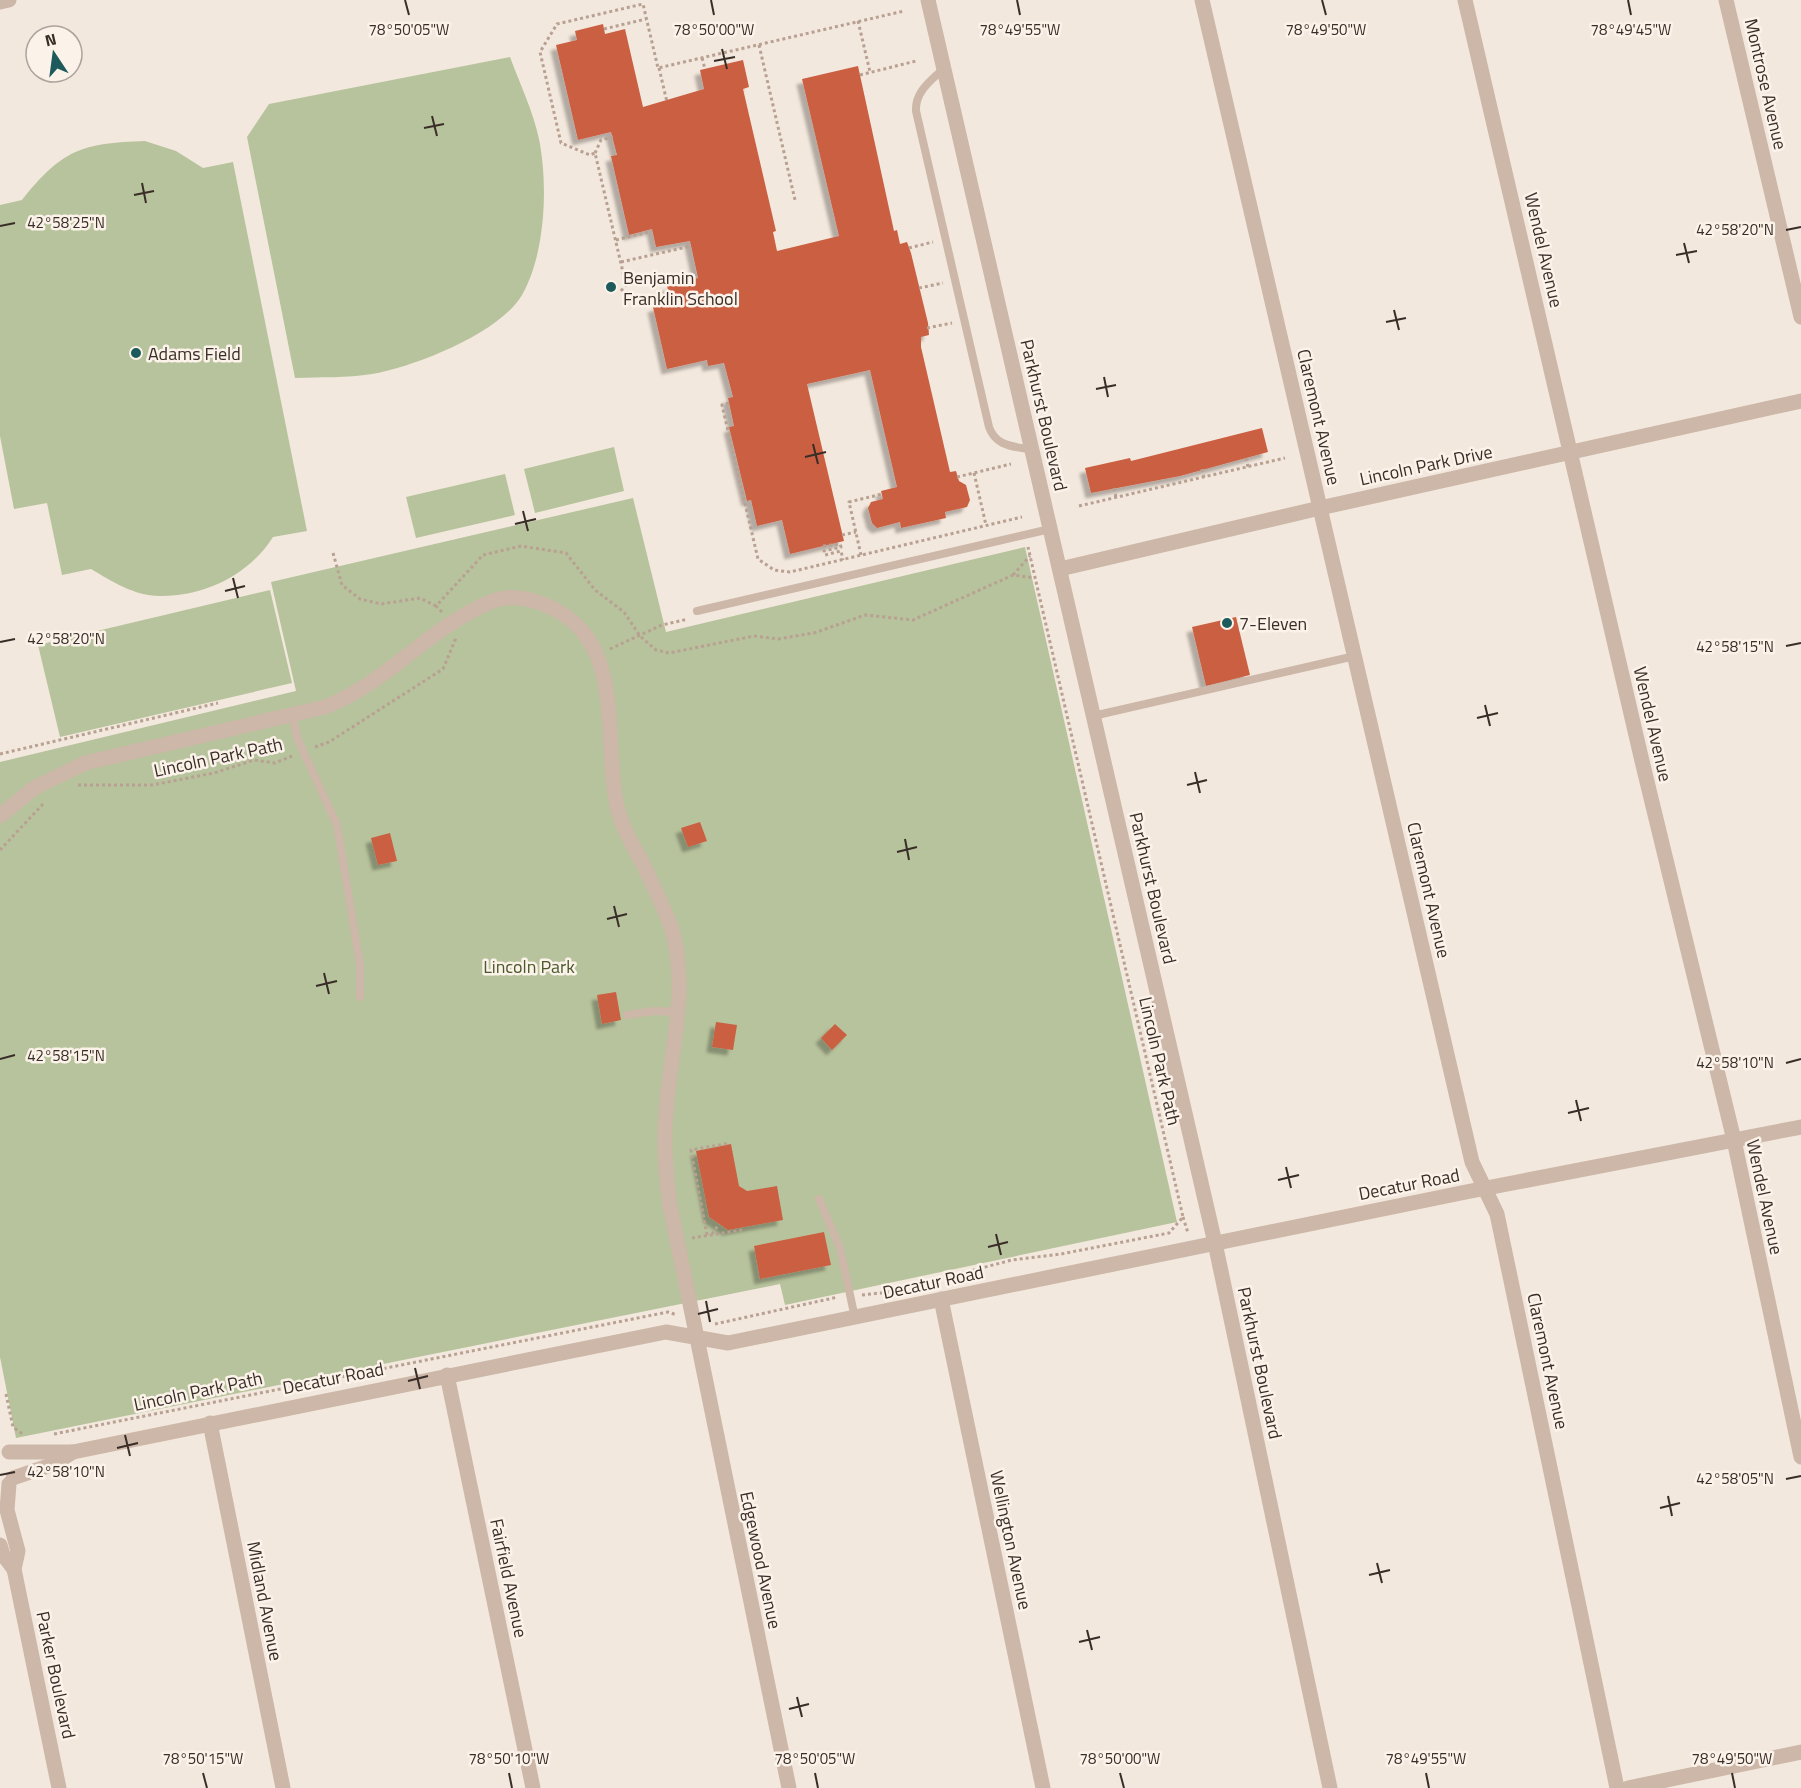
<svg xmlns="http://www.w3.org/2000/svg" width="1801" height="1788" viewBox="0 0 1801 1788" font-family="'Titillium Web',sans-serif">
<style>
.green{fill:#b7c39c}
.building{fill:#cb5f43;filter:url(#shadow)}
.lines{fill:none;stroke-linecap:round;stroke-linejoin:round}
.path{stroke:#b8a192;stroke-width:3;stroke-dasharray:3 3;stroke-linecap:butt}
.service{stroke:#ccb7a8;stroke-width:8}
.minor{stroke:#ccb7a8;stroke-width:15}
.tertiary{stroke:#ccb7a8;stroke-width:15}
.ticks{fill:none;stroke:#392d28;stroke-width:2}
.poi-dot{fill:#1c5a5c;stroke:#fbf2e9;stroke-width:2}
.labels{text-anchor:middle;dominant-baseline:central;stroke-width:5;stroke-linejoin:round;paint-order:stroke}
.street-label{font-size:18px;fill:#392d28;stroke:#fbf2e9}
.poi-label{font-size:18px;fill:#392d28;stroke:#fbf2e9;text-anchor:start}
.park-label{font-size:18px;fill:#49582b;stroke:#fbf2e9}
.ticks-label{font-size:15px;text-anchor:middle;fill:#392d28;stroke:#fbf2e9;stroke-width:5;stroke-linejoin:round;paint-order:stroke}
</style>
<defs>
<filter id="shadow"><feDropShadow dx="-5.5" dy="5.5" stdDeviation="1.5" flood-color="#0004"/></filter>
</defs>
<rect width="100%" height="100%" fill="#f3e8dd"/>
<g class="green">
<path d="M 510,57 C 520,84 533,111 539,139 C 548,184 546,253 522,295 C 500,333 414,367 372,374 C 347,378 320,377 295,378 L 247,137 L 269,104 Z"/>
<path d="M 145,141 L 176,151 L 203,168 L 233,162 L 307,531 L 273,537 C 249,575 204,597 159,596 C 135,596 111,581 91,569 L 62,575 L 47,503 L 14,509 L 0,436 L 0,205 L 22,200 C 62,150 81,143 145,141 Z"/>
<path d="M 614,447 L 624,491 L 535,513 L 524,469 Z"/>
<path d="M 505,474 L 515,515 L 416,538 L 406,497 Z"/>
<path d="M 633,498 L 666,632 L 1025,547 L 1177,1222 L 785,1305 L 780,1284 L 16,1438 L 0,1357 L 0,762 L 296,691 L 271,582 Z"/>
<path d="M 270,590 L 292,683 L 60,737 L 38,645 Z"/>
</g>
<g class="building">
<path d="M 603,24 L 605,34 L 625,29 L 643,107 L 704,89 L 700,70 L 743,60 L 749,87 L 743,89 L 776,231 L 773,232 L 777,251 L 839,236 L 802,79 L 858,66 L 894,231 L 897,230 L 900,244 L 907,242 L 911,253 L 928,323 L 929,335 L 921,337 L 921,347 L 950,472 L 956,471 L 959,481 L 966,485 L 970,500 L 967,507 L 945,512 L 946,518 L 901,528 L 900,522 L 877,528 L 872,523 L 868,508 L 871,502 L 883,499 L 881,491 L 897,487 L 870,370 L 807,384 L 844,541 L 790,554 L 782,520 L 757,526 L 751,500 L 747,501 L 729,427 L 734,426 L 728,398 L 733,397 L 724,363 L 708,366 L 707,360 L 667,369 L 653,307 L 671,302 L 667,286 L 698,278 L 690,241 L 656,247 L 652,229 L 629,235 L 611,156 L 617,155 L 611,132 L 578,140 L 556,45 L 577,40 L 575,31 Z"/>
<path d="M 1262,428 L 1268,452 L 1180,476 L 1091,493 L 1085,468 L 1130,458 L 1131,461 Z"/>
<path d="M 1236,617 L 1250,675 L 1206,686 L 1192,627 Z"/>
<path d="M 700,822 L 707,841 L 688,847 L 681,828 Z"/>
<path d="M 390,833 L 397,861 L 378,865 L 371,838 Z"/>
<path d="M 616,992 L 621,1020 L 602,1024 L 597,995 Z"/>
<path d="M 716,1022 L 737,1025 L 733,1050 L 712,1047 Z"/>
<path d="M 835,1024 L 847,1035 L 832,1050 L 821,1038 Z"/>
<path d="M 731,1144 L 739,1186 L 747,1191 L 777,1186 L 783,1220 L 728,1230 L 709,1217 L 696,1151 Z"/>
<path d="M 824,1232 L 831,1265 L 760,1279 L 754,1246 Z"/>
</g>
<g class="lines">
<g class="path">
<path d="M 858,21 L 870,72"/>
<path d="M 604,29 L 646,19"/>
<path d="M 759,45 L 795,200"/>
<path d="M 702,58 L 705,69"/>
<path d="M 659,68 L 667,102"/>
<path d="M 860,75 L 916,61"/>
<path d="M 595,153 L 601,140 L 613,137"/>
<path d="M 616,240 L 652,231"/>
<path d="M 909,248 L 933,242"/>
<path d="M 621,262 L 691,246"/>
<path d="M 919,288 L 943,283"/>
<path d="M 621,291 L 626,285 L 595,153 L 590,155 L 561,143 L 540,52 L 557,24 L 643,4 L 658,68 L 904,11"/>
<path d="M 927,328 L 952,323"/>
<path d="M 729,403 L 722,405 L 758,559 L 774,570 L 790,572 L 1022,517"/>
<path d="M 1246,458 L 1248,467"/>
<path d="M 1202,469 L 1204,477"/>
<path d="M 974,473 L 986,525"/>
<path d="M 957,477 L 1011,464"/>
<path d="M 1114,488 L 1116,497"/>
<path d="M 1079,506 L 1285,458"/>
<path d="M 842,535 L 856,532"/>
<path d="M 823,546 L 840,544 L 841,547 L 824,551 L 825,555 L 841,551 L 843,560"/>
<path d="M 333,553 L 342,585 L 360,599 L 381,604 L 420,598 L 436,606"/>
<path d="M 861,555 L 849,502 L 882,494"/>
<path d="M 1013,575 L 1030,556"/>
<path d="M 442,612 L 436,606 L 483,555 L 521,546 L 566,553 L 595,590 L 624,612 L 640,636 L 656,650 L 669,653 L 754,636 L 778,639 L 814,633 L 865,615 L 913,620 L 1013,575 L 1035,578"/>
<path d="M 610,649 L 662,625 L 688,619"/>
<path d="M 315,747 L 329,742 L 443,669 L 456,638"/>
<path d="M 0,754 L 218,703"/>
<path d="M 78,785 L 152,785 L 214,773 L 254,760 L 275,763 L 292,756"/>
<path d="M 0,850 L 44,803"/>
<path d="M 1183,1217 L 1188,1233"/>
<path d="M 712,1234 L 719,1224"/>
<path d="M 707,1235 L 691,1150 L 730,1143"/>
<path d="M 692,1238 L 742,1230"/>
<path d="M 862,1295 L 889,1292 L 1012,1260 L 1061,1254 L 1169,1233 L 1183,1217 L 1028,547"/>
<path d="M 715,1324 L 838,1297"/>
<path d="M 6,1394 L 13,1427 L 24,1435"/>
<path d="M 54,1434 L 668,1312 L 677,1315"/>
</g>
<g class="service">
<path d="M 943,69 C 931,81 915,91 916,111 L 989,427 C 996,447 1014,446 1032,450"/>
<path d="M 697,611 L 1050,529"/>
<path d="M 292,715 L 298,740 L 337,825 L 360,965 L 360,997"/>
<path d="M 1093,716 L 1355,656"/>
<path d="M 627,1015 L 654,1011 L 679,1012"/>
<path d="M 819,1199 L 840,1248 L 855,1318"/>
</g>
<g class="minor">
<path d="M 928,0 L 1215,1243 L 1330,1788"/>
<path d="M 1202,0 L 1472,1162 L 1497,1214 L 1617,1788"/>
<path d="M 1465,0 L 1642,761 L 1734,1140 L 1801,1457"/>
<path d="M 1726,0 L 1801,317"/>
<path d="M 0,2 L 9,0"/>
<path d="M 1060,569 L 1320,508 L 1801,401"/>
<path d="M 0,816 L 34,788 L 85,763 L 325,707 C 388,683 428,627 493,601 C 510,594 534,599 550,607 C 627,642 602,737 617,806 C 621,826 633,845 643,864 C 653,884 662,905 671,926 C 690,989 670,1049 666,1113 C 663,1145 666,1175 670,1206 L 789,1788"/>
<path d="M 941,1299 L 1043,1788"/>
<path d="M 447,1375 L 533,1788"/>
<path d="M 210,1423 L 283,1788"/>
<path d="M 1628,1788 L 1801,1752"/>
</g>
<g class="tertiary">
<path d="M 9,1452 L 73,1452 L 666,1332 L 728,1343 L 1466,1192 L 1801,1127"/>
<path d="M 13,1478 L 54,1464 L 73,1452"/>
<path d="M 9,1484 L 7,1510 L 18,1551 L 14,1569 L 59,1788"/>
<path d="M 0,1545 L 3,1555 L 14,1569"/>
</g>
</g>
<path class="ticks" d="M 405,0 L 409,15M 711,0 L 714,15M 1017,0 L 1020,15M 1322,0 L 1326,15M 1628,0 L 1631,15M 722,49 L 727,69M 714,61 L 735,57M 432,116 L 437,136M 424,128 L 444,124M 142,183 L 146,203M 134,195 L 154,191M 0,226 L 15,223M 1786,230 L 1801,227M 1684,243 L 1689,263M 1676,255 L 1697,251M 1394,310 L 1399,330M 1386,322 L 1406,318M 1104,377 L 1108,397M 1096,389 L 1116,385M 813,444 L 818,464M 805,457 L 826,452M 523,511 L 528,531M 515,524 L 536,519M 233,578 L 238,598M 225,591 L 245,586M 0,642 L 15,639M 1786,646 L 1801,643M 1485,705 L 1490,726M 1477,718 L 1498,713M 1195,772 L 1200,793M 1187,785 L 1207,780M 905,839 L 909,860M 897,852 L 917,847M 614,906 L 619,927M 607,919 L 627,914M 324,973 L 329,994M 316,986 L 337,981M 0,1059 L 15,1055M 1786,1063 L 1801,1059M 1576,1100 L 1581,1121M 1568,1113 L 1589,1108M 1286,1167 L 1291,1188M 1278,1180 L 1299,1175M 996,1234 L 1001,1255M 988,1247 L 1008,1242M 706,1301 L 710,1322M 698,1314 L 718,1309M 415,1368 L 420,1389M 408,1381 L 428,1376M 125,1435 L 130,1456M 117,1448 L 138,1443M 0,1475 L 15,1472M 1786,1479 L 1801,1476M 1668,1496 L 1672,1516M 1660,1508 L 1680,1503M 1377,1563 L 1382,1583M 1369,1575 L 1390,1570M 1087,1630 L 1092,1650M 1079,1642 L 1100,1637M 797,1697 L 802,1717M 789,1709 L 809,1704M 203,1773 L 207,1788M 509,1773 L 512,1788M 815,1773 L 818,1788M 1120,1773 L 1124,1788M 1426,1773 L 1429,1788M 1732,1773 L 1735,1788"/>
<g class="poi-dot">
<circle cx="611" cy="287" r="6"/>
<circle cx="136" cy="353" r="6"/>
<circle cx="1227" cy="623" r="6"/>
</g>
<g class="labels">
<g class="street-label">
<text transform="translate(1766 84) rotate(77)">Montrose Avenue</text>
<text transform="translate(1544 250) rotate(77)">Wendel Avenue</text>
<text transform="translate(1044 415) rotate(77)">Parkhurst Boulevard</text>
<text transform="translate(1319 417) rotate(77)">Claremont Avenue</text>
<text transform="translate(1426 465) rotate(-12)">Lincoln Park Drive</text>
<text transform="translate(1653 724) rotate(77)">Wendel Avenue</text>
<text transform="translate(218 757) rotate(-12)">Lincoln Park Path</text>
<text transform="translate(1153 888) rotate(77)">Parkhurst Boulevard</text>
<text transform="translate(1429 890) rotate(77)">Claremont Avenue</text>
<text transform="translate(1160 1061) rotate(77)">Lincoln Park Path</text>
<text transform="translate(1409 1184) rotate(-11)">Decatur Road</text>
<text transform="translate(1765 1197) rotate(78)">Wendel Avenue</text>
<text transform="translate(933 1282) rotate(-12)">Decatur Road</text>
<text transform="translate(1548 1361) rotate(78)">Claremont Avenue</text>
<text transform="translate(1260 1363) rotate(78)">Parkhurst Boulevard</text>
<text transform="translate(333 1378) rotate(-11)">Decatur Road</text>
<text transform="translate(198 1391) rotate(-12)">Lincoln Park Path</text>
<text transform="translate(1011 1540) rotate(78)">Wellington Avenue</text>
<text transform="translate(761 1560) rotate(78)">Edgewood Avenue</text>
<text transform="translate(509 1578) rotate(78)">Fairfield Avenue</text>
<text transform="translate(265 1601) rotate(79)">Midland Avenue</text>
<text transform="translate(56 1675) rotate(78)">Parker Boulevard</text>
</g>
<g class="poi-label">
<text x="623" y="277">Benjamin<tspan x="623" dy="21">Franklin School</tspan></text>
<text x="148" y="353">Adams Field</text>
<text x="1239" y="623">7-Eleven</text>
</g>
<g class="park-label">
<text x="529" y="966">Lincoln Park</text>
</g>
</g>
<g class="ticks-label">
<text x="409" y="35">78°50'05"W</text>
<text x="714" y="35">78°50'00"W</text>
<text x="1020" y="35">78°49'55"W</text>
<text x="1326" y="35">78°49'50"W</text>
<text x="1631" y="35">78°49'45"W</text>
<text x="66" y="228">42°58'25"N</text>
<text x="1735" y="235">42°58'20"N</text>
<text x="66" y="644">42°58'20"N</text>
<text x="1735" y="652">42°58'15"N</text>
<text x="66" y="1061">42°58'15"N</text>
<text x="1735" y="1068">42°58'10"N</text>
<text x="66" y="1477">42°58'10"N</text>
<text x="1735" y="1484">42°58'05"N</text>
<text x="203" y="1764">78°50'15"W</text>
<text x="509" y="1764">78°50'10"W</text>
<text x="815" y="1764">78°50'05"W</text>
<text x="1120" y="1764">78°50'00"W</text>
<text x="1426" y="1764">78°49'55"W</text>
<text x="1732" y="1764">78°49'50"W</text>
</g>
<g transform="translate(54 54) rotate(347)"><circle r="28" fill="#fbf2e9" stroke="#ada39c" stroke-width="1.5"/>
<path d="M0-4.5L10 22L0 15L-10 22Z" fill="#1c5a5c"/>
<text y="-9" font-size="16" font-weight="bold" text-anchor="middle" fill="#392d28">N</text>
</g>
</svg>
